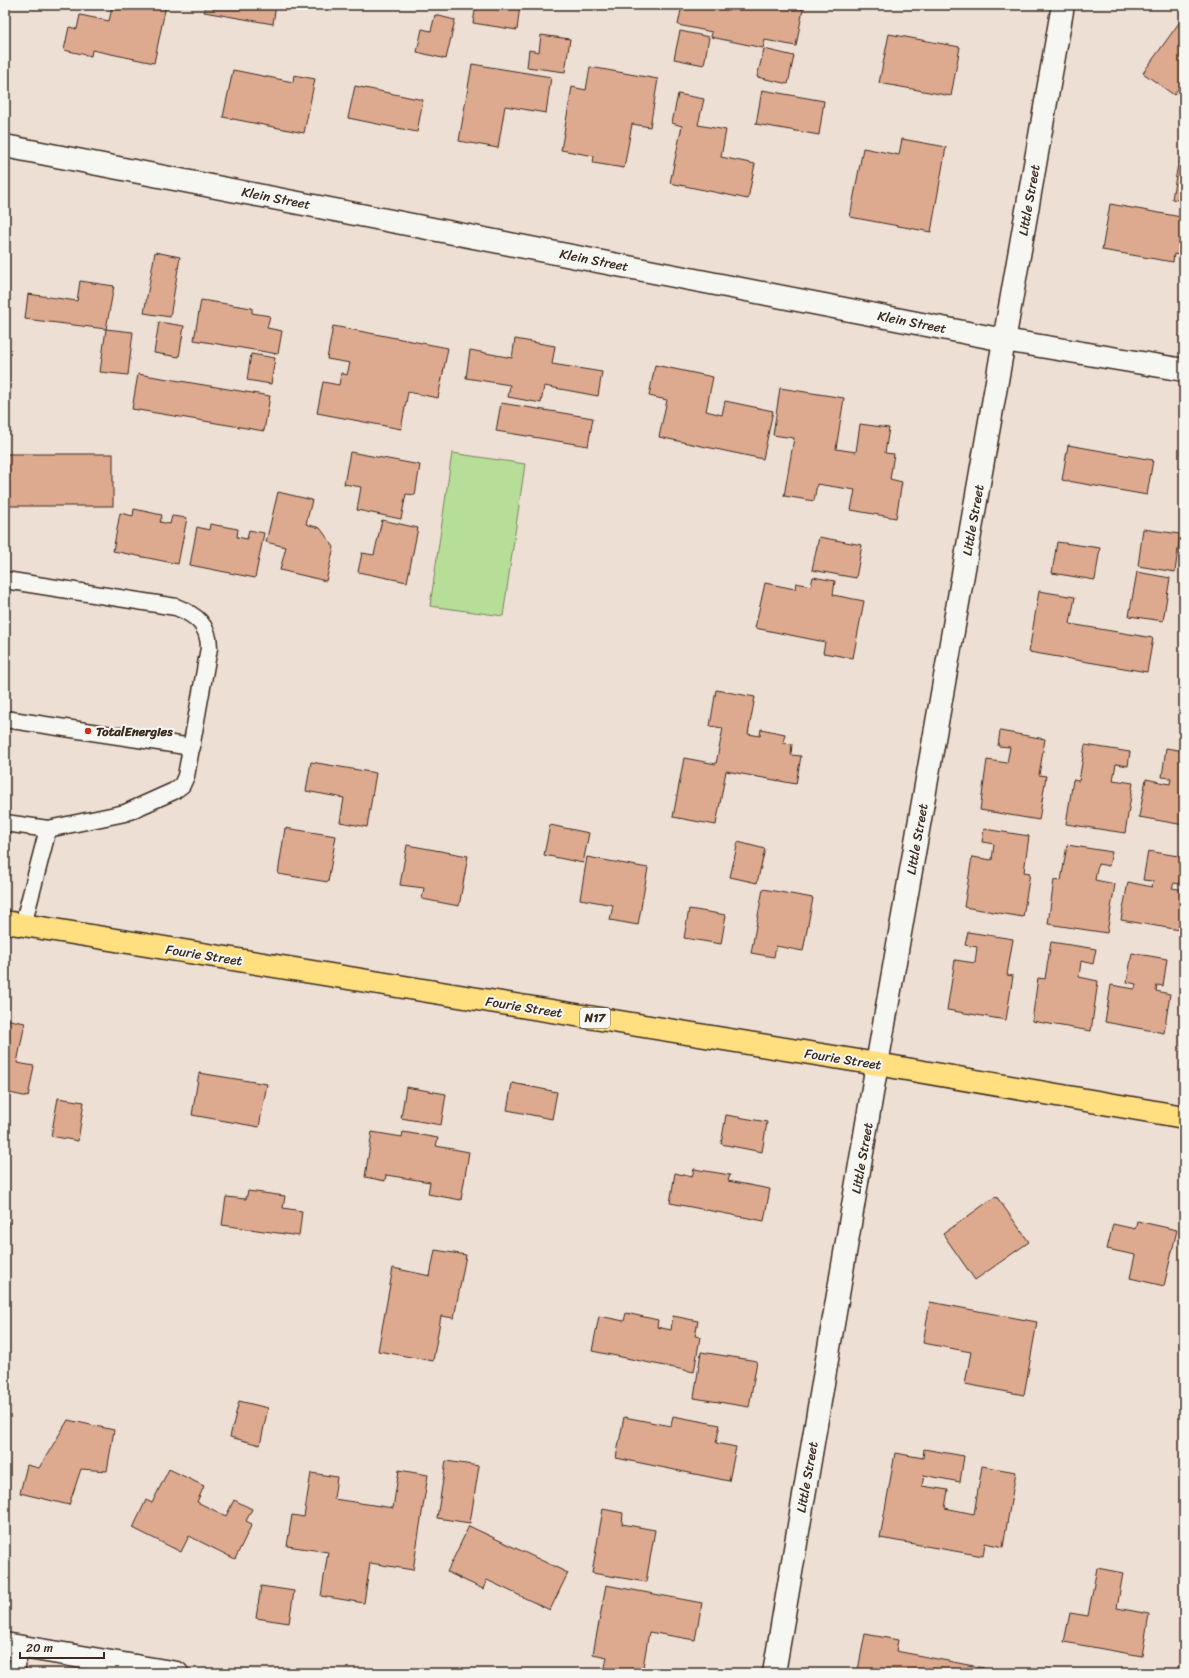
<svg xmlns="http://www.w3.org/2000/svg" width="1189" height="1678" viewBox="0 0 1189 1678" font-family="Sriracha,sans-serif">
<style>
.green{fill:#b7de99;stroke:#79845c}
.building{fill:#ddaa90;stroke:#3b2a1e}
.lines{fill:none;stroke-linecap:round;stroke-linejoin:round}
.lane-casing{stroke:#3b2a1e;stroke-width:19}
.street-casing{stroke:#3b2a1e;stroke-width:25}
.highway-casing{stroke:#3b2a1e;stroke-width:25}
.lane{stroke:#f6f6f2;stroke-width:16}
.street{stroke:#f6f6f2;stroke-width:22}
.highway{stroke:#ffdf80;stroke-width:22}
.poi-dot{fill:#c8321e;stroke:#f6f6f2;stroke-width:1.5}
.labels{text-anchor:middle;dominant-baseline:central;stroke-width:4;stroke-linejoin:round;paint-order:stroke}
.shield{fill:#f6f6f2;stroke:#73675e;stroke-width:1}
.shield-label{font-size:12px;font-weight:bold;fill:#3b2a1e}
.street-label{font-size:13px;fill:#3b2a1e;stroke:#f6f6f2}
.poi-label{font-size:13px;font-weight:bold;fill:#3b2a1e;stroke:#f6f6f2;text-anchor:start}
</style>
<rect width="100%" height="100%" fill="#eedfd5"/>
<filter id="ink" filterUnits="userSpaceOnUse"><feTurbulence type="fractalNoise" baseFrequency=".025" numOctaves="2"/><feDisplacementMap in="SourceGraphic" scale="8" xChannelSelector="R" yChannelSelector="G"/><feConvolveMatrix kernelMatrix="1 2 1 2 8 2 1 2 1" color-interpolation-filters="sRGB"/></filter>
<g filter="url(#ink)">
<path class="green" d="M 452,453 L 525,464 L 503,616 L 430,606 Z"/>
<g class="building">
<path d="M 98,5 L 166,5 L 154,63 L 92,50 L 91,56 L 64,50 L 69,27 L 77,29 L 80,15 L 109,21 L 112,8 Z"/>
<path d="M 206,5 L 276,5 L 273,24 L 204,12 Z"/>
<path d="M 476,5 L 520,5 L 517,30 L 473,23 Z"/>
<path d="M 682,5 L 782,5 L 803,9 L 796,46 L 765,40 L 763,48 L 711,37 L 712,32 L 678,25 Z"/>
<path d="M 435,15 L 455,20 L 446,59 L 417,52 L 422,29 L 431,31 Z"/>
<path d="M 1184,16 L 1184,90 L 1179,87 L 1174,95 L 1143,73 Z"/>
<path d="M 680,31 L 709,37 L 704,65 L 674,59 Z"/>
<path d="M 889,34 L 960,47 L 951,96 L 879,83 Z"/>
<path d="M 541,35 L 570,39 L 565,72 L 527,67 L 529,50 L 539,52 Z"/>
<path d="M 764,49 L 794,56 L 788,84 L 757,77 Z"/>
<path d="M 472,64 L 551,77 L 546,113 L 505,106 L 498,148 L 459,141 Z"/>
<path d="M 590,67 L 658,79 L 650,127 L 632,124 L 624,168 L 593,163 L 594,156 L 561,150 L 572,87 L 586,90 Z"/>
<path d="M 233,70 L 293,82 L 294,75 L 315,79 L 304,133 L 223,117 Z"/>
<path d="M 355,86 L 423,100 L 417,132 L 348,118 Z"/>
<path d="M 762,90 L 824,101 L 819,135 L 756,124 Z"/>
<path d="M 678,94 L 704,99 L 698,125 L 726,130 L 721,157 L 755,164 L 748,199 L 670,183 L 682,126 L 672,123 Z"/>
<path d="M 902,139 L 946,147 L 931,232 L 850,217 L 863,148 L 899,155 Z"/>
<path d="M 1178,164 L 1184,165 L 1184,256 L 1174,254 L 1173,262 L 1102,250 L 1110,204 L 1181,217 L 1184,201 L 1172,199 Z"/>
<path d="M 155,252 L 180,257 L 170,317 L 144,313 Z"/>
<path d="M 80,281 L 114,286 L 106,329 L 25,319 L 28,294 L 77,301 Z"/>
<path d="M 201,300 L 252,308 L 252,313 L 270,316 L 267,328 L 282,331 L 278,354 L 194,340 Z"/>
<path d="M 159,322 L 184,326 L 179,357 L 154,353 Z"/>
<path d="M 333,326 L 448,348 L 438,398 L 408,392 L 401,429 L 317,413 L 323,382 L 339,385 L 341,373 L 347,375 L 350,363 L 327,359 Z"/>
<path d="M 106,329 L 133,332 L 128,375 L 100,372 Z"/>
<path d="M 515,339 L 555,346 L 552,364 L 602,372 L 598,396 L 544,386 L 541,403 L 508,397 L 510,385 L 466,378 L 470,350 L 512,358 Z"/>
<path d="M 251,354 L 275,358 L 271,384 L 247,380 Z"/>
<path d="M 655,365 L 713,377 L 706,411 L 722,415 L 725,401 L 773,411 L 763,459 L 659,437 L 667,400 L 649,396 Z"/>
<path d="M 138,374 L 270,396 L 264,431 L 132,409 Z"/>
<path d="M 780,388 L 844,398 L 836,449 L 856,452 L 860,424 L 889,428 L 885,453 L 894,454 L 890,479 L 902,482 L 896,518 L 851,510 L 855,490 L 817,484 L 814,501 L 784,496 L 794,438 L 773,435 Z"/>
<path d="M 501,403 L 593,418 L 588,446 L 496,431 Z"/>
<path d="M 1068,445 L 1153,460 L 1147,495 L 1062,480 Z"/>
<path d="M 350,452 L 420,465 L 415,495 L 406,494 L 401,519 L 357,510 L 361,487 L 344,484 Z"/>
<rect x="5" y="454" width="108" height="52"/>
<path d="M 278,492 L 312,500 L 306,524 L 320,528 L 334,547 L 326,581 L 280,570 L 286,547 L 266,542 Z"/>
<path d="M 134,509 L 162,515 L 160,522 L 170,524 L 172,516 L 187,518 L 178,564 L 113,551 L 120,513 L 133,516 Z"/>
<path d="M 382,520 L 418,528 L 407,582 L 358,572 L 362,553 L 374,555 Z"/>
<path d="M 210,524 L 238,529 L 237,537 L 247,539 L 249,530 L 264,533 L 255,578 L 190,565 L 197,527 L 209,530 Z"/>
<path d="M 1143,529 L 1180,534 L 1175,572 L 1138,566 Z"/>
<path d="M 819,537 L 862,545 L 856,578 L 812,570 Z"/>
<path d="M 1057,542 L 1100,548 L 1095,580 L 1052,573 Z"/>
<path d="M 1137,572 L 1170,578 L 1163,621 L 1129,616 Z"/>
<path d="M 813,577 L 835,581 L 833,595 L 864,601 L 853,658 L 823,653 L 825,642 L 755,628 L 765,583 L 795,589 L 796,583 L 811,586 Z"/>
<path d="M 1039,591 L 1075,597 L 1070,624 L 1153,638 L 1147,672 L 1029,652 Z"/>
<path d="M 716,690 L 755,697 L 748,734 L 760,736 L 761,729 L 785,734 L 783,743 L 792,744 L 791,755 L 801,756 L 796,784 L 726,771 L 716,825 L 673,817 L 684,758 L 716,764 L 723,728 L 710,726 Z"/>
<path d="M 1000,731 L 1045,739 L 1039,775 L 1046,776 L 1039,820 L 980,810 L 987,760 L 1007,763 L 1010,747 L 998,746 Z"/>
<path d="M 1085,745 L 1130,752 L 1128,766 L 1116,764 L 1113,780 L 1133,783 L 1125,833 L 1066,824 L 1073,780 L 1079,781 Z"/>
<path d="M 1166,748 L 1184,751 L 1184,825 L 1139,817 L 1146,779 L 1170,784 L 1171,778 L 1162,777 Z"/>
<path d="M 311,762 L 376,773 L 367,827 L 340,822 L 344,798 L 306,791 Z"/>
<path d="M 550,825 L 589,833 L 583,863 L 544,855 Z"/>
<path d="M 285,828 L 336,836 L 328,882 L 278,874 Z"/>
<path d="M 984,829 L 1029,836 L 1024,872 L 1030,873 L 1023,917 L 964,907 L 972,857 L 992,860 L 994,844 L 982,842 Z"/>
<path d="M 738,842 L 765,849 L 757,883 L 730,877 Z"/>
<path d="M 407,845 L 468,856 L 459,906 L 422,899 L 424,888 L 400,885 Z"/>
<path d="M 1067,845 L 1112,852 L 1109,866 L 1098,864 L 1095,880 L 1115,884 L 1107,933 L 1048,924 L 1054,880 L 1061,881 Z"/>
<path d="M 1148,851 L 1184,857 L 1179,884 L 1174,883 L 1172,888 L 1184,890 L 1184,907 L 1180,930 L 1121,920 L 1128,882 L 1152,887 L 1153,881 L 1143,880 Z"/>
<path d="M 587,857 L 648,868 L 638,925 L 610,920 L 613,905 L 580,899 Z"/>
<path d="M 763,889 L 813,898 L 803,951 L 776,946 L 774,957 L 751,953 Z"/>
<path d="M 689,909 L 726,915 L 721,944 L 684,938 Z"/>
<path d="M 968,932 L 1013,939 L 1007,975 L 1013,976 L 1006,1020 L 947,1010 L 955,960 L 975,963 L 977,947 L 965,945 Z"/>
<path d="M 1051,942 L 1096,949 L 1093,964 L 1081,961 L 1079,977 L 1098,981 L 1091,1031 L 1032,1021 L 1038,978 L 1045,979 Z"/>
<path d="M 1132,953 L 1167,959 L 1163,986 L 1157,985 L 1156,991 L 1170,994 L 1164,1033 L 1105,1022 L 1111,985 L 1135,989 L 1136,984 L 1127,982 Z"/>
<path d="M 5,1019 L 25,1023 L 17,1063 L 34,1066 L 28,1097 L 5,1092 Z"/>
<path d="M 199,1073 L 267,1084 L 259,1127 L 192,1115 Z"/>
<path d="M 512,1083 L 557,1092 L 552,1119 L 507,1110 Z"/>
<path d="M 406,1087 L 446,1094 L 441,1125 L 401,1118 Z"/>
<path d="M 58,1098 L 84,1102 L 78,1141 L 51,1136 Z"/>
<path d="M 726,1115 L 767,1122 L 762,1152 L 721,1144 Z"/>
<path d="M 372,1132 L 402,1137 L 403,1132 L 438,1138 L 436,1146 L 469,1152 L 461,1200 L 428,1194 L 430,1182 L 386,1175 L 385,1181 L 365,1177 Z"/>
<path d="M 694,1169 L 730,1175 L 728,1181 L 770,1189 L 764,1221 L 670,1203 L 675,1173 L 692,1177 Z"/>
<path d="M 248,1191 L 285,1196 L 283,1208 L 302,1211 L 299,1236 L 222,1225 L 226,1197 L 246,1199 Z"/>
<path d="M 996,1196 L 1029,1242 L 975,1280 L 943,1234 Z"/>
<path d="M 5,1221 L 9,1222 L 5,1244 Z"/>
<path d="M 1137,1221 L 1177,1230 L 1164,1286 L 1130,1278 L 1135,1255 L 1107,1249 L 1113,1224 L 1135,1229 Z"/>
<path d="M 435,1250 L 466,1255 L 454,1318 L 441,1316 L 433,1361 L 378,1351 L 393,1268 L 430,1276 Z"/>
<path d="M 930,1302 L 1037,1322 L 1024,1395 L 965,1384 L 971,1352 L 923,1343 Z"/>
<path d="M 626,1313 L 658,1320 L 657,1327 L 671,1330 L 673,1316 L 698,1321 L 695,1336 L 700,1337 L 694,1372 L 592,1351 L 599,1316 L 624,1321 Z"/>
<path d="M 701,1352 L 757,1361 L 749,1407 L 694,1398 Z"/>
<path d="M 239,1401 L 268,1408 L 260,1445 L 230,1437 Z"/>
<path d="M 673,1416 L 720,1425 L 716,1443 L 736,1447 L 729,1481 L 616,1458 L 624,1417 L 671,1426 Z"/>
<path d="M 68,1420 L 114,1430 L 107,1471 L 81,1469 L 69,1505 L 20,1493 L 27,1465 L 39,1468 Z"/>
<path d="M 924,1449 L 964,1456 L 960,1482 L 924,1475 L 922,1486 L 948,1490 L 945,1508 L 974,1514 L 982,1466 L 1016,1472 L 1003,1547 L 985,1543 L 983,1556 L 880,1538 L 895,1453 L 923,1458 Z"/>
<path d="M 446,1461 L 479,1466 L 470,1523 L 437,1518 Z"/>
<path d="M 169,1469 L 204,1486 L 197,1502 L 226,1516 L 234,1500 L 252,1509 L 246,1521 L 252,1524 L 235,1559 L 189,1536 L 181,1552 L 133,1528 L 146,1500 L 152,1503 Z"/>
<path d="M 399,1470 L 428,1475 L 413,1570 L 370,1563 L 364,1603 L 321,1596 L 328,1552 L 287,1546 L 292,1515 L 304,1517 L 311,1473 L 337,1477 L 334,1499 L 393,1508 Z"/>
<path d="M 603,1509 L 623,1513 L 622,1524 L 655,1530 L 646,1582 L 592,1573 Z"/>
<path d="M 469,1526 L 568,1573 L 550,1610 L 487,1580 L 483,1589 L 447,1572 Z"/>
<path d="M 1097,1568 L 1123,1573 L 1117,1608 L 1149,1614 L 1142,1656 L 1064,1642 L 1070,1613 L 1088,1616 Z"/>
<path d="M 606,1585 L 702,1603 L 695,1640 L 649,1632 L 642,1673 L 604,1673 L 607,1657 L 593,1654 Z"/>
<path d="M 261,1586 L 294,1591 L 289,1623 L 256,1618 Z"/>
<path d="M 865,1634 L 898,1640 L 896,1651 L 984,1668 L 983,1673 L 873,1673 L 858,1670 Z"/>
</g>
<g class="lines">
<defs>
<g id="lane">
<path d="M 5,580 L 176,607 C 196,615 209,625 209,648 L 186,776 L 182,785 L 174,791 L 125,813 L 48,829 L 5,823"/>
<path d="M 5,719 L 192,747"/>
<path d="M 23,925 L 48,829"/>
<path d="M 16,1673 L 20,1646"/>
</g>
<g id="street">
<path d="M 5,146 L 1004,340 L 1184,370"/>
<path d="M 5,1644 L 177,1673"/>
<path d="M 774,1673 L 877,1064 L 1063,5"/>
</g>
<path id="highway" d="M 5,922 L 877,1064 L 1184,1117"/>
</defs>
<use href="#lane" class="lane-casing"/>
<use href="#street" class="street-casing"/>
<use href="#highway" class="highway-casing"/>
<use href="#lane" class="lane"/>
<use href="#street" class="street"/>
<use href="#highway" class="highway"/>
</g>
</g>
<circle class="poi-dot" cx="88" cy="731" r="4"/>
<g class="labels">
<rect class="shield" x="580" y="1008" width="30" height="20" rx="3"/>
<g class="shield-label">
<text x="595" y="1018">N17</text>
</g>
<g class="street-label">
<text transform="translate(276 198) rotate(11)">Klein Street</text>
<text transform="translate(1029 200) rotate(-80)">Little Street</text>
<text transform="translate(594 260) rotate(11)">Klein Street</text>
<text transform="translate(912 322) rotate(11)">Klein Street</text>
<text transform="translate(973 520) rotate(-80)">Little Street</text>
<text transform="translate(917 839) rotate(-80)">Little Street</text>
<text transform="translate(204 955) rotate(9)">Fourie Street</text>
<text transform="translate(524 1007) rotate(9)">Fourie Street</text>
<text transform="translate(843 1059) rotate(9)">Fourie Street</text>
<text transform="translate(862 1158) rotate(-80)">Little Street</text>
<text transform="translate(807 1477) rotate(-80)">Little Street</text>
</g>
<g class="poi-label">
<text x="96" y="731">TotalEnergies</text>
</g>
</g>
<rect width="1189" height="1678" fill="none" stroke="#f6f6f2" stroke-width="20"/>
<rect x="10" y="10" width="1169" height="1658" fill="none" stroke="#3b2a1e" stroke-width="1.5" filter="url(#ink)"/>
<path d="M20 1652v6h84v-6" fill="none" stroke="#3b2a1e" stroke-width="2"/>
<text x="26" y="1652" font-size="12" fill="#3b2a1e" stroke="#f6f6f2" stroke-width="3" paint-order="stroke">20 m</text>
</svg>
